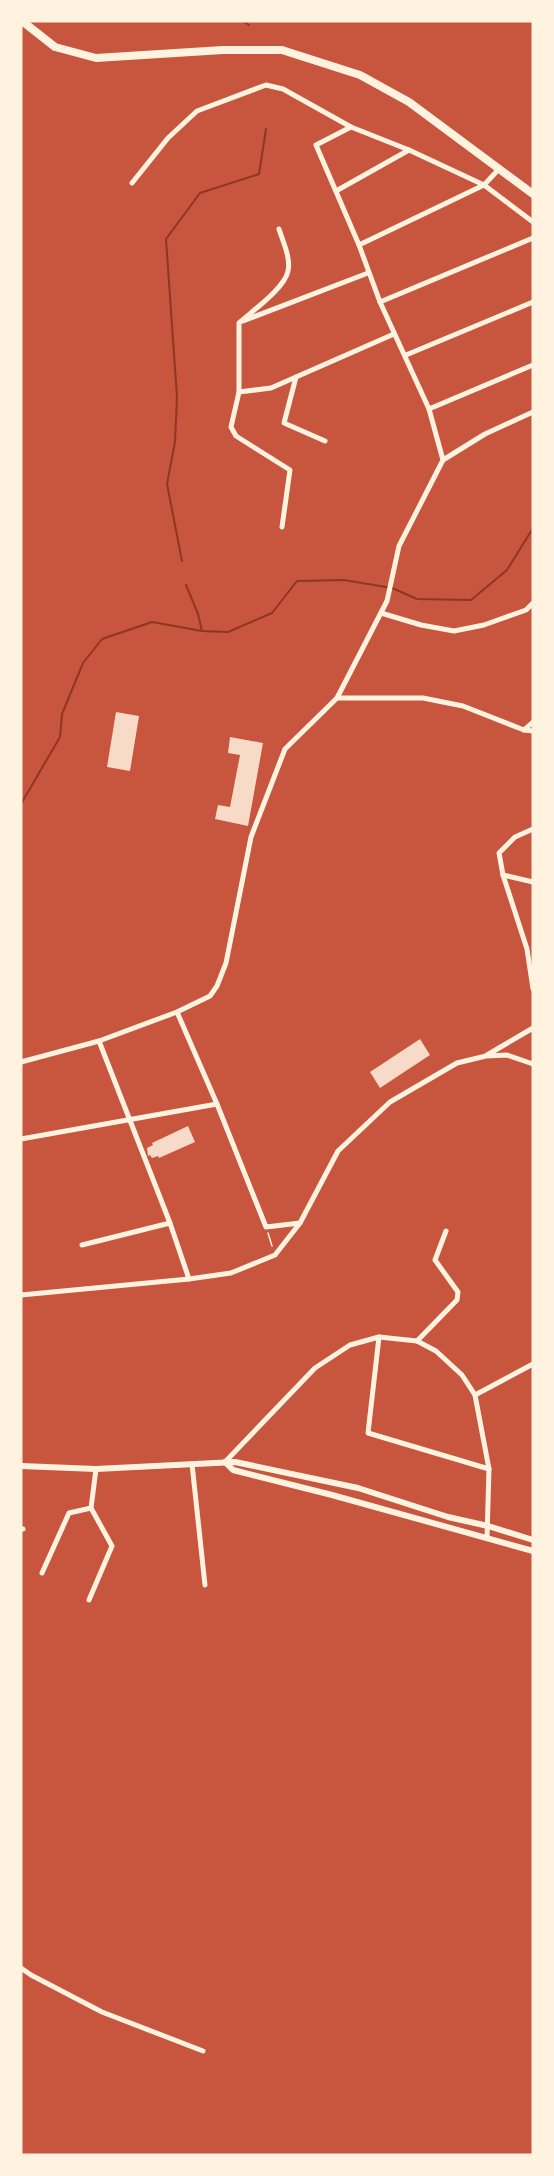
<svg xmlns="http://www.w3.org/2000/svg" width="554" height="2176" viewBox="0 0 554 2176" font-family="Lato,sans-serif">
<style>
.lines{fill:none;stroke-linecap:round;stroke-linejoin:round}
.stream{stroke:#8f3625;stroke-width:2}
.building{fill:#f7dbc8}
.path{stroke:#fff3e0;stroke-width:1.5}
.minor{stroke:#fff3e0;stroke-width:5}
.tertiary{stroke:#fff3e0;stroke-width:6}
.primary{stroke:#fff3e0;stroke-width:8}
</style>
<rect width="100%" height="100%" fill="#c8553d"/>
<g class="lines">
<g class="stream">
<path d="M 243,21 L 249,25"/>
<path d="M 182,561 L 167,484 L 175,442 L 177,397 L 166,239 L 200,193 L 259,174 L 266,129"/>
<path d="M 186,585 L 198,614 L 202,631"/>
<path d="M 21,804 L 60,737 L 62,714 L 83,663 L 102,639 L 152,622 L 202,631 L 228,632 L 272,613 L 297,581 L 344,580 L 392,588 L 417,599 L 471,600 L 507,570 L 533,528"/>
</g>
</g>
<g class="building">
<path d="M 116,712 L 139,716 L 130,771 L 107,767 Z"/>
<path d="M 230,737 L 263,743 L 248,826 L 215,819 L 218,805 L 230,807 L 240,755 L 228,753 Z"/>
<path d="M 420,1039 L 430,1055 L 380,1088 L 370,1072 Z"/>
<path d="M 188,1126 L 195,1142 L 159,1158 L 158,1156 L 152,1158 L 150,1155 L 148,1156 L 147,1148 L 153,1145 L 152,1143 Z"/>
</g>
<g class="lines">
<path class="path" d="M 268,1233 L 272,1246"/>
<g class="minor">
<path d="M 351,127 L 316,145 L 359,245 L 380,302 L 429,409 L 443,460"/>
<path d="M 132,183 L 168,138 L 197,111 L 266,85 L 283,89 L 351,127 L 409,150 L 484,185 L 533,222"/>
<path d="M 336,191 L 409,150"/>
<path d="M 279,229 C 283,242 291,258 288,271 C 285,288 252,311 239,323 L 239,392 L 231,427 L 236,436 L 290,470 L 282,527"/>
<path d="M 359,245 L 484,185 L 499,169"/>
<path d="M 380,302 L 533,238"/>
<path d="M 243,321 L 368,273"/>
<path d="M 406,355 L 533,302"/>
<path d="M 296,377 L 284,423 L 325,441"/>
<path d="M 239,392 L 271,388 L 394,334"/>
<path d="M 429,409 L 533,365"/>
<path d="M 381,613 L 421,625 L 454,631 L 484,625 L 526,610 L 533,603"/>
<path d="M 337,698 L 423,698 L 463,706 L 524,730 L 533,731"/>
<path d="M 524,730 L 533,722"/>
<path d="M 533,829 L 515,837 L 499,853 L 503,875 L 527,949 L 533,989"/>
<path d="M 503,875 L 533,882"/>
<path d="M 177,1012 L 217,1104 L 266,1227 L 300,1223"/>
<path d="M 99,1041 L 170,1223 L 189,1279"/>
<path d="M 487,1055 L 533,1028"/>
<path d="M 21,1062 L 99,1041 L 177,1012 L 210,996 L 217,986 L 226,963 L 251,837 L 285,749 L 337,698 L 387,601 L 399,546 L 443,460 L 485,434 L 533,412"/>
<path d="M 21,1139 L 217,1104"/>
<path d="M 82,1245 L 170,1223"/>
<path d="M 21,1295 L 189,1279 L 231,1273 L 275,1255 L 300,1223 L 338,1151 L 390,1102 L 457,1063 L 486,1056 L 507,1055 L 533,1064"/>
<path d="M 379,1337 L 368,1433 L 489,1469"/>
<path d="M 417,1341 L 457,1300 L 458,1292 L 435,1260 L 446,1231"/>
<path d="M 475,1395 L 533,1364"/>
<path d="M 225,1462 L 315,1368 L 350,1345 L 379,1337 L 417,1341 L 436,1351 L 462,1375 L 475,1395 L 489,1469 L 487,1538"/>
<path d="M 192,1464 L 205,1585"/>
<path d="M 21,1529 L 23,1529"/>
<path d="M 42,1573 L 69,1513 L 91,1508 L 96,1469"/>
<path d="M 89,1600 L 112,1546 L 91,1508"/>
<path d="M 21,1968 L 31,1975 L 102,2012 L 203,2051"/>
</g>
<g class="tertiary">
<path d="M 225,1462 L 233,1470 L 332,1495 L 533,1551"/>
<path d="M 21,1466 L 96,1469 L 235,1462 L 358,1488 L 448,1517 L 488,1526 L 533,1540"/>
</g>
<path class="primary" d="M 22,21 L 55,47 L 96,58 L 223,50 L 282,50 L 360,75 L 409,102 L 533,194"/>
</g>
<rect width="554" height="2176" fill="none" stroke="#fff3e0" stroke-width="45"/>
</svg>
